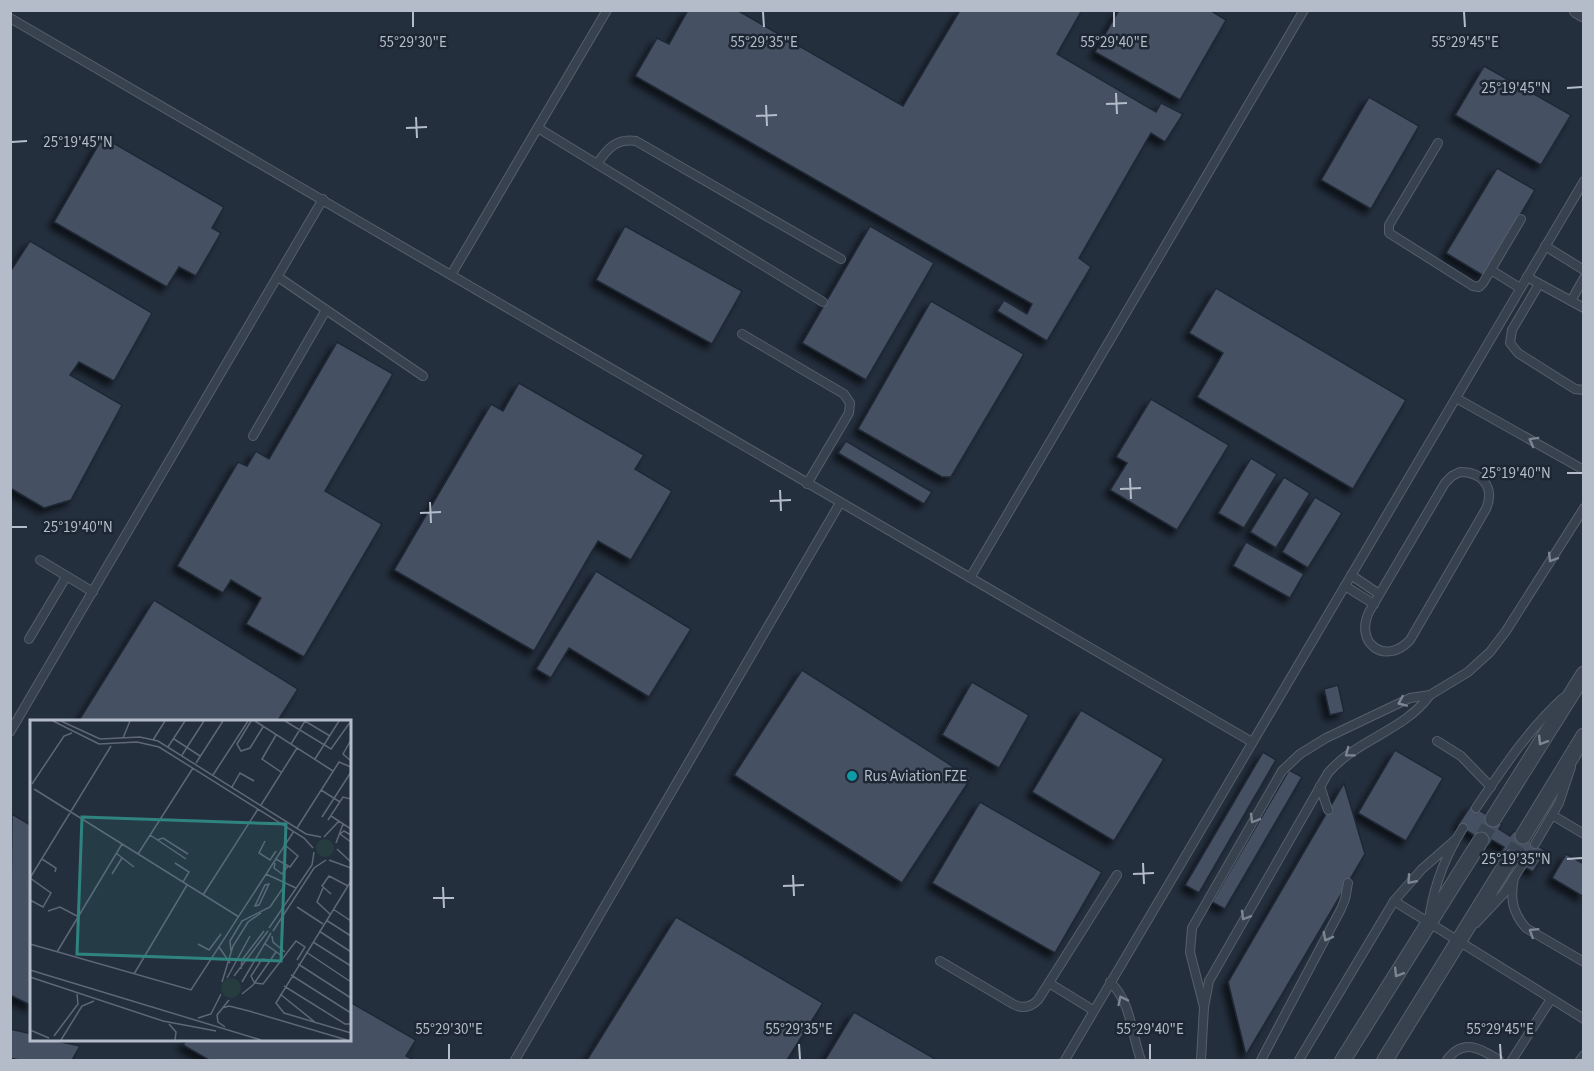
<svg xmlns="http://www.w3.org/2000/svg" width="1594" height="1071" viewBox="0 0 1594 1071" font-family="'Source Sans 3',sans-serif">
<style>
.building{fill:#455162;stroke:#1f2835;stroke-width:1.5;filter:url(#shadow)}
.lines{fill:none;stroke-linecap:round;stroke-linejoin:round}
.street-tunnel{stroke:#3a4453;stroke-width:15;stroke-dasharray:15 8;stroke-linecap:butt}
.lane-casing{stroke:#565f6c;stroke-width:10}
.street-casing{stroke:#565f6c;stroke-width:17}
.lane{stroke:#38414e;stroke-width:8}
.street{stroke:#38414e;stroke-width:15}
.oneway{stroke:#7c8592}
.ticks{fill:none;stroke:#b4bcc9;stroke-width:2}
.culture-dot{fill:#0f9aa8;stroke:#1d2633;stroke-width:2}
.labels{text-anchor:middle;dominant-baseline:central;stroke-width:5;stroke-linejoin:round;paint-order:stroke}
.poi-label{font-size:15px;fill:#b4bcc9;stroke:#1d2633;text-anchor:start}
.inset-road{fill:none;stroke:#5e6776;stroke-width:1.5}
.view{fill:#308480;fill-opacity:0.15;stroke:#308480;stroke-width:3}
.inset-edge{fill:none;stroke:#b4bcc9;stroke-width:3}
.ticks-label{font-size:15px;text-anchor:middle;fill:#b4bcc9;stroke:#1d2633;stroke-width:5;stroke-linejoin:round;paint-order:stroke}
</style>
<defs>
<filter id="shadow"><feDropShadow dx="-5.5" dy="5.5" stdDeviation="3" flood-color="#0009"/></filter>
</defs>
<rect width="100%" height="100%" fill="#242f3e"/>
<g class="building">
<path d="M 688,10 L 737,10 L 903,106 L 960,10 L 1082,10 L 1057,54 L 1156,112 L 1161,103 L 1183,114 L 1165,142 L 1151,133 L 1079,258 L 1091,267 L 1047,341 L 997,311 L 1004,300 L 1027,314 L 1032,304 L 635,76 L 657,38 L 669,44 Z"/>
<path d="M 1119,10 L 1210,10 L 1226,20 L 1180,100 L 1095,52 Z"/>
<path d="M 1484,66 L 1571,115 L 1541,165 L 1455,115 Z"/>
<path d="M 1369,97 L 1419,126 L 1371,209 L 1321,180 Z"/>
<path d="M 103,137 L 224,207 L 212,228 L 221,233 L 196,276 L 179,267 L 167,287 L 54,222 Z"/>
<path d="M 1497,168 L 1535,190 L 1484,276 L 1446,253 Z"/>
<path d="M 625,226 L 742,291 L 712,344 L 596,280 Z"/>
<path d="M 870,226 L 934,263 L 866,380 L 802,343 Z"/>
<path d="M 30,241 L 152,313 L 114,381 L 79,362 L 70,375 L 122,405 L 71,500 L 44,508 L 10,488 L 10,272 Z"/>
<path d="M 1216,288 L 1406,400 L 1353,489 L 1197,397 L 1223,353 L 1189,333 Z"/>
<path d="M 931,301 L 1024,354 L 951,477 L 942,477 L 858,429 Z"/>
<path d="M 337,342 L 393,374 L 325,491 L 382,524 L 304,657 L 246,624 L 261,598 L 231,580 L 223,593 L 177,566 L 238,462 L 247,466 L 256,451 L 269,459 Z"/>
<path d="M 519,383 L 644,455 L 635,469 L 672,491 L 631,560 L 598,541 L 534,651 L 394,570 L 491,404 L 503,411 Z"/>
<path d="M 1151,399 L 1229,445 L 1177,530 L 1110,490 L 1127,463 L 1116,457 Z"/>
<path d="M 846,441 L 932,492 L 924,504 L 838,453 Z"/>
<path d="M 1251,458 L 1277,474 L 1244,528 L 1218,513 Z"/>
<path d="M 1284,477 L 1310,493 L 1276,548 L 1250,532 Z"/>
<path d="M 1315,497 L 1342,513 L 1308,568 L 1282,552 Z"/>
<path d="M 1246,542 L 1304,574 L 1290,598 L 1233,566 Z"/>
<path d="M 596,571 L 691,629 L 649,697 L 569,648 L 551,678 L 536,669 Z"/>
<path d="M 154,600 L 298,689 L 277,722 L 78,722 Z"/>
<path d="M 802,670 L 971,778 L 902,883 L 734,775 Z"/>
<path d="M 972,682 L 1029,715 L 999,768 L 942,735 Z"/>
<path d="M 1338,685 L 1344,712 L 1330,715 L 1324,689 Z"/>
<path d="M 1081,710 L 1164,759 L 1114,841 L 1032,792 Z"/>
<path d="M 1395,750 L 1443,778 L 1406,841 L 1358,813 Z"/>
<path d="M 1263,752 L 1276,760 L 1199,893 L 1185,885 Z"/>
<path d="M 1289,770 L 1302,777 L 1225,909 L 1212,902 Z"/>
<path d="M 1344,783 L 1365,854 L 1246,1055 L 1228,982 Z"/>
<path d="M 980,802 L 1102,872 L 1055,953 L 932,883 Z"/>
<path d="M 1471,805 L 1502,824 L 1499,829 L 1510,836 L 1514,831 L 1546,851 L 1533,872 L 1501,852 L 1504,847 L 1492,840 L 1489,845 L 1458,825 Z"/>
<path d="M 12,814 L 32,826 L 32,1006 L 10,995 Z"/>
<path d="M 1566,854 L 1584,864 L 1584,897 L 1552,878 Z"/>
<path d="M 676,917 L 823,1003 L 787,1060 L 587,1060 Z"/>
<path d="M 350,1002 L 416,1040 L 406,1056 L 414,1060 L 209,1060 L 183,1045 L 186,1040 L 350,1040 Z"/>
<path d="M 854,1012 L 937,1060 L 825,1060 Z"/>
<path d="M 10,1029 L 32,1034 L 32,1040 L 52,1040 L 80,1046 L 72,1060 L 19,1060 L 10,1058 Z"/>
</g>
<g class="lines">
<g class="street-tunnel">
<path d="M 1481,840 L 1493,819"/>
<path d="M 1510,858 L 1523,836"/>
</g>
<defs>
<g id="lane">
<path d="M 10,18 L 1252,742"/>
<path d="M 538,128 L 823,302"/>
<path d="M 1438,143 L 1389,225 L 1389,233 L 1473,286 L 1479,287 L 1483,283 L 1521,219"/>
<path d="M 597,164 C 607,149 616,138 636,141 L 841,259"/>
<path d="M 1545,246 L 1584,270"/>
<path d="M 1491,270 L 1520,288"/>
<path d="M 451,275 L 607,10"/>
<path d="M 278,277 L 423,376"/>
<path d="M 1527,277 L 1584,308"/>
<path d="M 1539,284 L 1512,330 L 1510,343 L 1518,353 L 1575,389 L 1584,390"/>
<path d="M 1571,301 L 1584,278"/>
<path d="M 742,334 L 844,394 L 850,403 L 849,413 L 807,484"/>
<path d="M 1456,398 L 1584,470"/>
<path d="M 253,436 L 326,310"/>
<path d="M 1460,472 C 1483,472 1495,488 1486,509 L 1410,640 C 1386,666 1354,644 1369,612 L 1445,483 L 1452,476 Z"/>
<path d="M 40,560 L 93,592"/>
<path d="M 1351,575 L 1379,594"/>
<path d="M 970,578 L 1304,10"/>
<path d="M 1345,586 L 1374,604"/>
<path d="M 29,639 L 66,577"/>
<path d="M 10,732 L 323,199"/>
<path d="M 1437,741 L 1461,756 L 1491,787"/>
<path d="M 1320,786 L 1328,810"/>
<path d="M 1476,808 C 1503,768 1528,730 1563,698"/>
<path d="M 1552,815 L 1584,834"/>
<path d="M 1535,844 L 1559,803 L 1571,767"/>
<path d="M 1514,877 C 1510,898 1512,912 1526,928 L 1584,962"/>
<path d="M 1394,901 L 1584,1019"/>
<path d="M 1430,913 C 1435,883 1447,853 1463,828"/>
<path d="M 1476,923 L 1504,893 L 1522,865"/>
<path d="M 940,961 L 1013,1004 C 1022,1009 1030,1008 1038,1000 L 1117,875"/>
<path d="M 1110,982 C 1132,1003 1131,1034 1141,1060"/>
<path d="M 1049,983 L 1093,1010"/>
<path d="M 1204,1007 L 1190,952 L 1192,928 L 1282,771 L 1300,754 L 1326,738 L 1410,698 L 1430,695 L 1468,672 L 1490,652 L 1506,631 L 1584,508"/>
<path d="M 515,1060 L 840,503"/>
<path d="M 1065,1060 L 1584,181"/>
<path d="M 1201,1060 L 1204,1007 L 1209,981 L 1328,773 C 1357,739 1404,731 1430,695"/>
<path d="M 1261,1060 L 1341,909 L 1345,899 L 1348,883"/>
<path d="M 1299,1060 L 1394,901 L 1422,869 L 1454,841"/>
<path d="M 1447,1060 C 1463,1038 1480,1048 1499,1060"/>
<path d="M 1512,1060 L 1551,999"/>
<path d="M 1580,1060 L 1584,1055"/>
</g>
<g id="street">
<path d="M 1577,10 L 1584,14"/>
<path d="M 1493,819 L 1584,674"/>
<path d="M 1523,836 L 1584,736"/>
<path d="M 1343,1060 L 1481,840"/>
<path d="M 1385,1060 L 1510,858"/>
</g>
</defs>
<use href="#lane" class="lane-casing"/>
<use href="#street" class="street-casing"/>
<use href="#lane" class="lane"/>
<use href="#street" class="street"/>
</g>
<defs><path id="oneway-chevron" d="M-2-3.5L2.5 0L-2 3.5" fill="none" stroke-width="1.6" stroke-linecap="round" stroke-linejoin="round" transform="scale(1.5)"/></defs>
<g class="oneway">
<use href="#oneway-chevron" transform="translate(1533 441) rotate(-151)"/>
<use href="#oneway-chevron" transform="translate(1552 558) rotate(122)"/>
<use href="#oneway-chevron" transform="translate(1402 702) rotate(157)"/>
<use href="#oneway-chevron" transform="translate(1542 741) rotate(122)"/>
<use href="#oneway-chevron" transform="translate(1349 753) rotate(143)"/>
<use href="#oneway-chevron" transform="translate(1254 819) rotate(120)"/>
<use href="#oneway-chevron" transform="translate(1411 880) rotate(131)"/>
<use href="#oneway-chevron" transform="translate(1245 916) rotate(120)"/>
<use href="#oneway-chevron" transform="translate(1533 932) rotate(-148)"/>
<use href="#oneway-chevron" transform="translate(1327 937) rotate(118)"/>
<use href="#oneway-chevron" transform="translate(1398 973) rotate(122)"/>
<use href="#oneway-chevron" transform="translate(1122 1000) rotate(-116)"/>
</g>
<path class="ticks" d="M 413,12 L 413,27M 763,12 L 764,27M 1114,12 L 1114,27M 1464,12 L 1465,27M 1567,88 L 1582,87M 1116,93 L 1117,114M 1106,104 L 1127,103M 766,105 L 767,126M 756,116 L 777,115M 416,117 L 417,138M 406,128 L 427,127M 12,142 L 27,141M 1567,473 L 1582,473M 1130,478 L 1131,499M 1120,489 L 1141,488M 780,490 L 781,511M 770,501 L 791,500M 430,502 L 431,523M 420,513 L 441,512M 12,527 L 27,527M 1567,859 L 1582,858M 1143,863 L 1144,884M 1133,874 L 1154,873M 793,875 L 794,896M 783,886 L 804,885M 443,887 L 444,908M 433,898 L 454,898M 449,1044 L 449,1059M 799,1044 L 800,1059M 1150,1044 L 1150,1059M 1500,1044 L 1501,1059"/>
<circle class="culture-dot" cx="852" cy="776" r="6"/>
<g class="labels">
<g class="poi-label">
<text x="864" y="776">Rus Aviation FZE</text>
</g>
</g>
<g transform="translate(30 720)">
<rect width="321" height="321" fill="#242f3e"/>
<path d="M286 128a9 9 0 1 1 18 0a9 9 0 1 1-18 0ZM191 268a10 10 0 1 1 20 0a10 10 0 1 1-20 0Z" fill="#263c3f"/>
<path class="inset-road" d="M 23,1 L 69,24 L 107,22 L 129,27 L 274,118 L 283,128M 31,1 L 70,19 L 110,17 L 128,21 L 276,114 L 291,117M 221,1 L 207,24 L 211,31 L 220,28 L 233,7M 225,1 L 303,51M 255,1 L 301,29 L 321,1M 246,15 L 232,39 L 251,52M 93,18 L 100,1M 144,19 L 170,36M 123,20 L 135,1M 321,20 L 313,34 L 321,41M 261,24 L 275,1 L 300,16M 138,27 L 155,1M 152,35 L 174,1M 285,39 L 309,1M 166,43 L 193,1M 183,55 L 218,1M 2,64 L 34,16 L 42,13M 202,67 L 210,53 L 224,61M 4,69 L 209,197M 291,70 L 310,82M 231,85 L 267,28M 301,96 L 321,109M 292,97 L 321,52M 298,100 L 313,77 L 321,79M 267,108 L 309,42 L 321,47M 120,115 L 156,139M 321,115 L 314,111 L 310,114 L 321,122M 294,117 L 309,101M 127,120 L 133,118 L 158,134M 235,121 L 229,133 L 240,140 L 246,131M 306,123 L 313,104M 307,129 L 321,142M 86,133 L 104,147M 108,134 L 163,48M 12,139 L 26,148 L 25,152M 246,139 L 260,147 L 268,136 L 255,125M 299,140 L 321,148M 145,143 L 159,152 L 153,162M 245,143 L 244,148 L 252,154 L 258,146M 82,154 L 92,138M 236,154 L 266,168M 0,158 L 81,26M 0,158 L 21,173 L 13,187 L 0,180M 321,161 L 246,283 L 254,293 L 321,313M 239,164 L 229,185 L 225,186 L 235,165 ZM 293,168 L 287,182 L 300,194M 301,174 L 292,166 L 299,156 L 318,166M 173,175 L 228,89M 267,187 L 293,204M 303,189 L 321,201M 18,191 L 30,187 L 47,196M 296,200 L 321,216M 239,208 L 282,145 L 284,132M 243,211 L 284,148 L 296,140M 289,211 L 321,232M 242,216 L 243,222 L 255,232M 283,222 L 321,246M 234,223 L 252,236M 0,224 L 161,270 L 264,111M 168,224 L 179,230 L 191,214M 189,227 L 200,243M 201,231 L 200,221 L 212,201 L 240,187 L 255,165M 27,232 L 92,124M 276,232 L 321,262M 268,244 L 321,278M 211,249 L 212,240 L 234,211M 0,250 L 231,320M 104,254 L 157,165M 261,255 L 321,293M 204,256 L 238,211M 0,257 L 133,301 L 186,311M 197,258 L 220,216M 192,262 L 203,226 L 218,202 L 231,193M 212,262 L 241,213M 224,262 L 221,256 L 232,239 L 240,240M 225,263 L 233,264 L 266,221 L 275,227 L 267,240M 254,266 L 315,304 L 321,304M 212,274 L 223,265 L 246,232M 250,274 L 286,303M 192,288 L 199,286 L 223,292M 222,292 L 317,320M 168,298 L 181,294 L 191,274M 139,304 L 146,312 L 145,320M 195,307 L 188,302 L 187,295 L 199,280M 0,310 L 19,318M 24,316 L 48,284 L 47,274M 31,320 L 52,286 L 64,281"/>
<path class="view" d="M 52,97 L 256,104 L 251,241 L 47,234 Z"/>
<rect width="321" height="321" class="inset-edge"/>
</g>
<g class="ticks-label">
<text x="413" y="47">55°29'30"E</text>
<text x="764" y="47">55°29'35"E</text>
<text x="1114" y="47">55°29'40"E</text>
<text x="1465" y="47">55°29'45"E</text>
<text x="1516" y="93">25°19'45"N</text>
<text x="78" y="147">25°19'45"N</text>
<text x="1516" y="478">25°19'40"N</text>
<text x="78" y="532">25°19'40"N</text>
<text x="1516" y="864">25°19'35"N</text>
<text x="449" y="1034">55°29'30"E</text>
<text x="799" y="1034">55°29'35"E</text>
<text x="1150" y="1034">55°29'40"E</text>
<text x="1500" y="1034">55°29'45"E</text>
</g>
<rect width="1594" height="1071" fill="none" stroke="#b4bcc9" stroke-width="24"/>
</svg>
